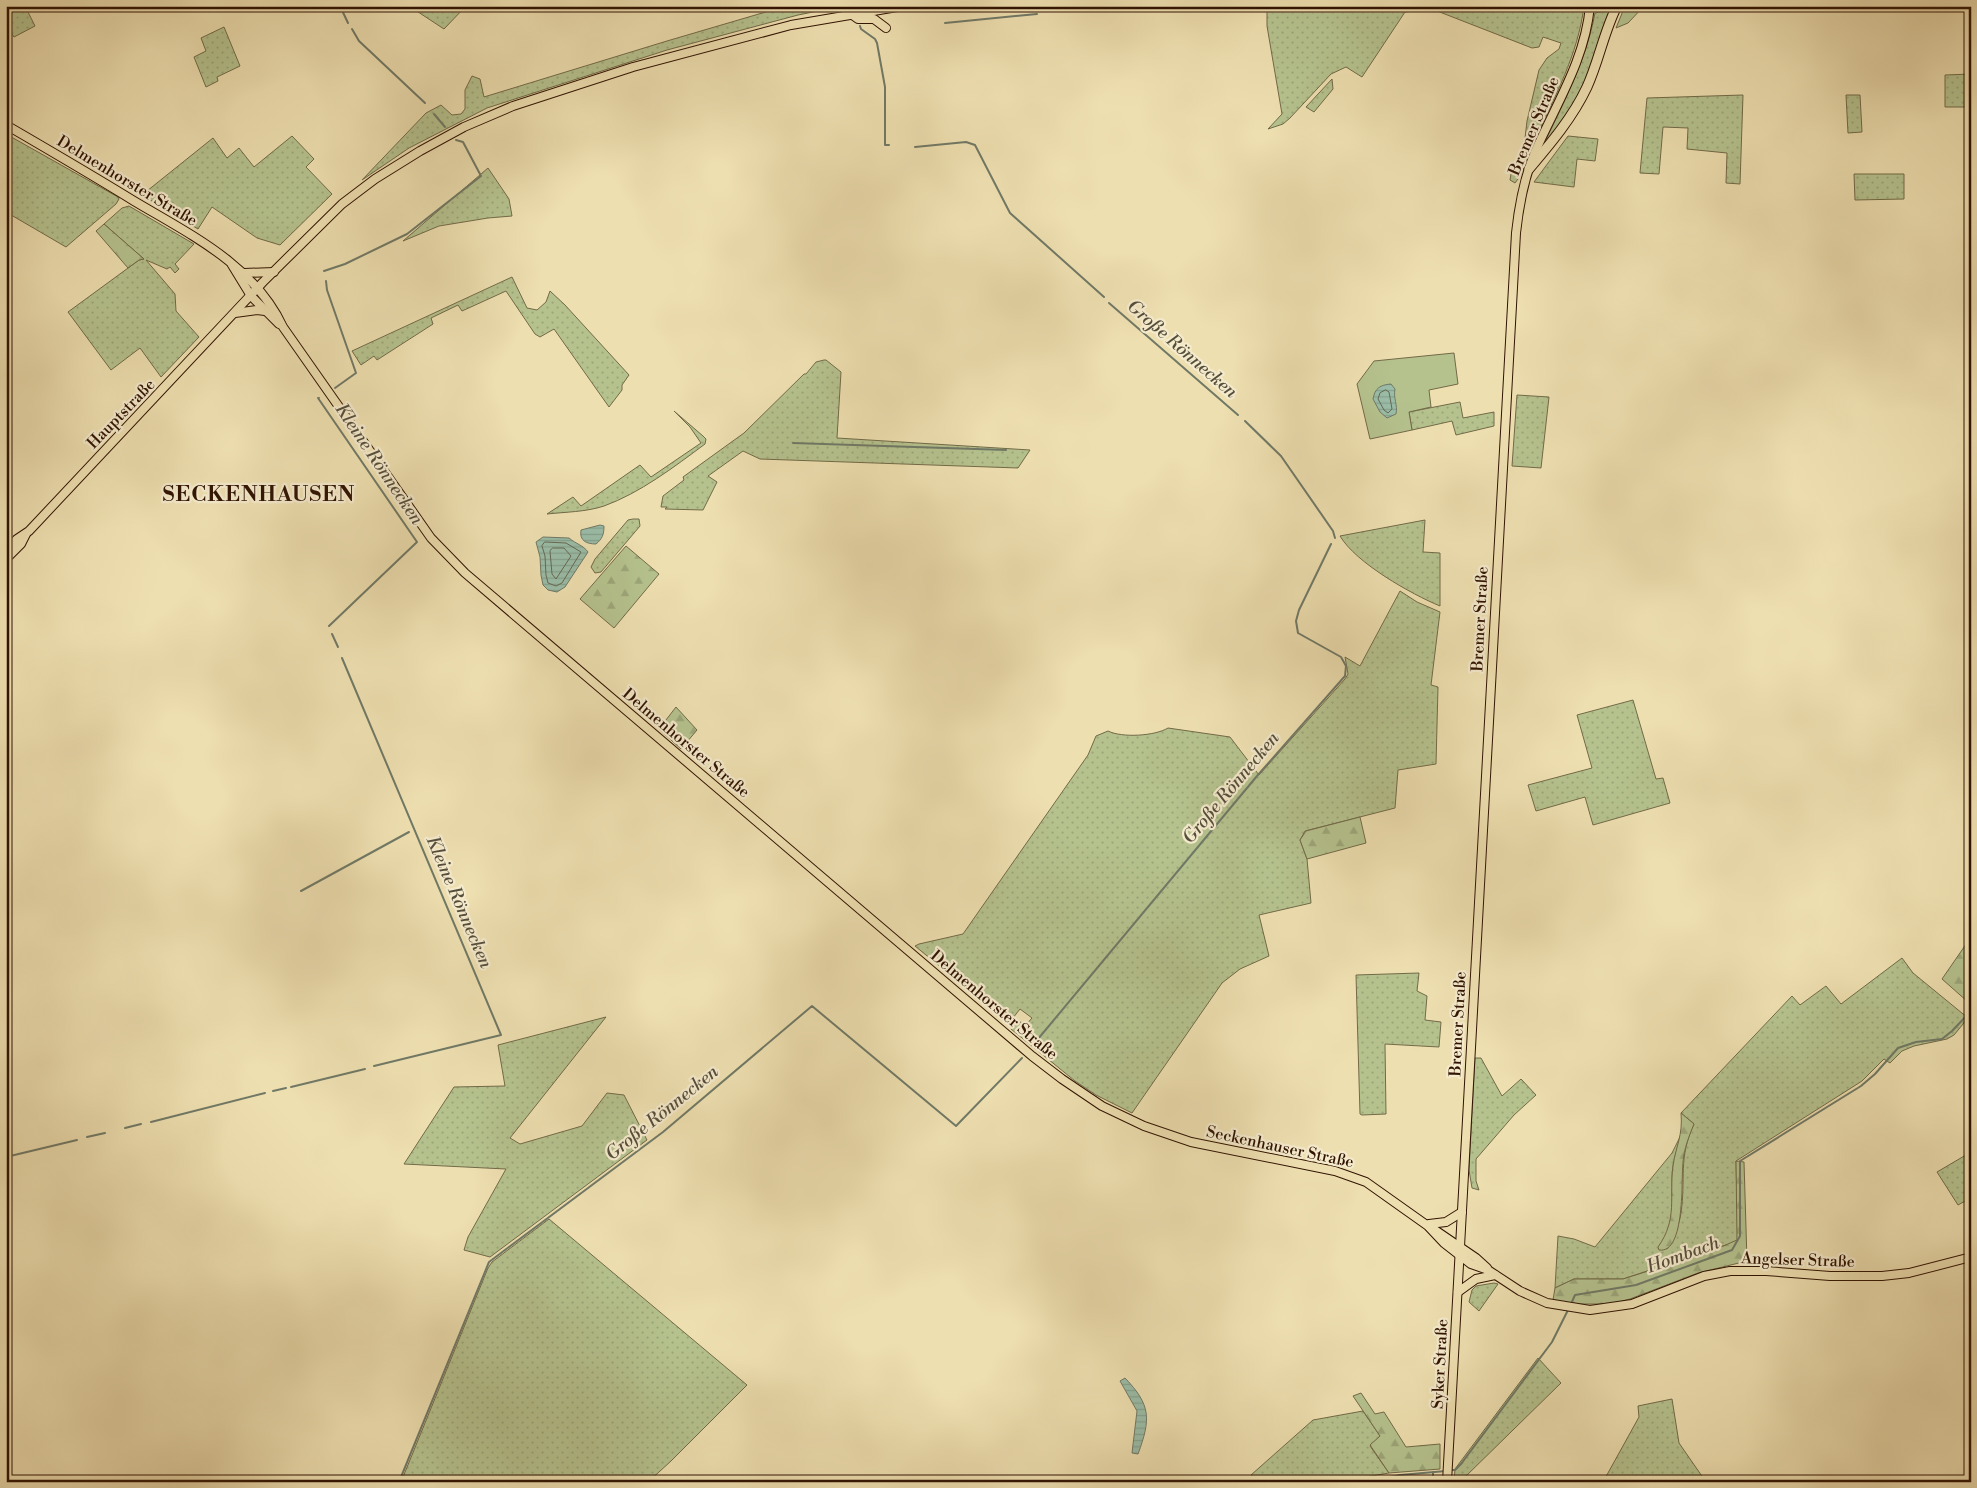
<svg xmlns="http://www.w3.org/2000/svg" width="1977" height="1488" viewBox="0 0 1977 1488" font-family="'Libre Bodoni',serif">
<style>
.grass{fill:url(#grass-dots);stroke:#726a48}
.forest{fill:url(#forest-firs);stroke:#726a48}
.garden{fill:#b5c28e;stroke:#726a48}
.water{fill:url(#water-rules);stroke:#707966}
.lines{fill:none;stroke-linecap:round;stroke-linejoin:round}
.shore{stroke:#656855;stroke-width:1}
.stream{stroke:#707966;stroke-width:2}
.major-casing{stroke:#301302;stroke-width:10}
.highway-casing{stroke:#301302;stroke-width:11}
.major{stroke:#eedfb0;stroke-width:8}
.highway{stroke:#eedfb0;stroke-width:9}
.labels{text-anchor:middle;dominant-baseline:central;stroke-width:4.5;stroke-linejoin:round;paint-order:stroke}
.street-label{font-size:16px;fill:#301302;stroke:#f4eacc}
.water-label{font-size:18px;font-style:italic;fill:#554e3c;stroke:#f4eacc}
.district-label{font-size:21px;font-weight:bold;letter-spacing:1px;fill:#301302;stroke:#f4eacc}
</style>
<defs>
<pattern id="grass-dots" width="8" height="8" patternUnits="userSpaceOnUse" patternTransform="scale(1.25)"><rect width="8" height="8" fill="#b5c28e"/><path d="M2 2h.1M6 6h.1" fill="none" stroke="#9ca679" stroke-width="1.8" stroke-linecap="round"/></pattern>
<pattern id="forest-firs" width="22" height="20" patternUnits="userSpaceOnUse" patternTransform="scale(1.25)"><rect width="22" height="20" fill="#b5c28e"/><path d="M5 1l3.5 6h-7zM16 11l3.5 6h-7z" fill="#9ca679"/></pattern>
<pattern id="water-rules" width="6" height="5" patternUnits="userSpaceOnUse" patternTransform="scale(1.25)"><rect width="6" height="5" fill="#9abda8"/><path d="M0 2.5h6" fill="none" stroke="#85a28f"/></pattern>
</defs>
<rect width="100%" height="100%" fill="#eedfb0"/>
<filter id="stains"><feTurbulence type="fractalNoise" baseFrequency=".004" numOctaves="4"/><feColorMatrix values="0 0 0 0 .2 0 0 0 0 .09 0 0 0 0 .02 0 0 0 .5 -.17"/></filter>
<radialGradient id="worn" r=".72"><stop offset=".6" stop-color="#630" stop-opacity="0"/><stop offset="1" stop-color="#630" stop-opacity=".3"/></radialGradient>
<g class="grass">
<path d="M 6,6 L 25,6 L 35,26 L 14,37 L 6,25 Z"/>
<path d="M 409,6 L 466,6 L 444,29 Z"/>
<path d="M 786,6 L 843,6 L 798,15 L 667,50 L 487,108 L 409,148 L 362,180 L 426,113 L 441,105 L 452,115 L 461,114 L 465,109 L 465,90 L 472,76 L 480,79 L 484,97 L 667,41 Z"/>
<path d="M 1054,6 L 1584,6 C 1578,55 1554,98 1534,142 C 1528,156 1525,171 1515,183 L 1510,180 L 1511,174 L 1523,155 L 1527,121 L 1539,70 L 1547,58 L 1559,49 L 1561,43 L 1543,37 L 1539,47 L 1532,48 L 1432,9 L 1405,12 L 1362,77 L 1346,67 L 1331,74 L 1290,118 L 1283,124 L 1268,129 L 1282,114 L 1267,26 L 1267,11 L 1142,9 L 1066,11 L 1054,11 Z"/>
<path d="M 1609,6 L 1614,6 L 1588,79 L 1569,112 L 1542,148 C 1563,104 1586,61 1595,13 L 1605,11 Z"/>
<path d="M 224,27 L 240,66 L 217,77 L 218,81 L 206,87 L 194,57 L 206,51 L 201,38 Z"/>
<path d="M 1971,74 L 1971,107 L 1945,107 L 1945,75 Z"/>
<path d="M 1332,79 L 1333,89 L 1314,112 L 1306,107 Z"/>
<path d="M 1743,95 L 1740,184 L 1726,183 L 1727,153 L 1687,149 L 1688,128 L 1663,127 L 1659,174 L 1640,173 L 1647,98 Z"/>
<path d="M 1846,95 L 1860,95 L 1862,132 L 1848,133 Z"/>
<path d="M 6,134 L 118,197 L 119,199 L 116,204 L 66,247 L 6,212 Z"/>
<path d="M 292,136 L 314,159 L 306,167 L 332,194 L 280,245 L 257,238 L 212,207 L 198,229 L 142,195 L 213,138 L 227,158 L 239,148 L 254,167 Z"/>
<path d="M 1568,136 L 1598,139 L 1595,161 L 1577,159 L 1574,187 L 1534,182 Z"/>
<path d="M 488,168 L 509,199 L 512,216 L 488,218 L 439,226 L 403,241 Z"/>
<path d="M 1854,174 L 1904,174 L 1904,199 L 1855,200 Z"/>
<path d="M 129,206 L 194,244 L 175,264 L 179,269 L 175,273 L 170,267 L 167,269 L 146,260 L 175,294 L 176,311 L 199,337 L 161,377 L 140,348 L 111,370 L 68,312 L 139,260 L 144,259 L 104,224 L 122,208 Z"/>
<path d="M 512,277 L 527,308 L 537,310 L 546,302 L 550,291 L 565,305 L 629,375 L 622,385 L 622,390 L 609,407 L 554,329 L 540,337 L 535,334 L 506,291 L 462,311 L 458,305 L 431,318 L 433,324 L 377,360 L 374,356 L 361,365 L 352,351 Z"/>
<path d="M 824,360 L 826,360 L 841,372 L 837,438 L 1030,450 L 1018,468 L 760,459 L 743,451 L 708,476 L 717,482 L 703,510 L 665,509 L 667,507 L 661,507 L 663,496 L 684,480 L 683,477 L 744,433 L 804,374 L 806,374 L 816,362 Z"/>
<path d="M 1517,395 L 1549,397 L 1541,468 L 1512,466 Z"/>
<path d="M 1460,402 L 1463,418 L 1494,412 L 1494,426 L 1456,435 L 1452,421 L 1412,430 L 1409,412 Z"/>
<path d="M 674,411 L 703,436 L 706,439 L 705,444 C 674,467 640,493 604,506 C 586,512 565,512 547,514 L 573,497 L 581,506 L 640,465 L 651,477 L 701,443 L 690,427 Z"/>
<path d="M 633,519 L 639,519 L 640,526 L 601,572 L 595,573 L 591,567 L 595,559 L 628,520 Z"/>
<path d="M 1425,520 L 1423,552 L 1440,553 L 1440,606 C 1411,594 1356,563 1340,536 Z"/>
<path d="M 1400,591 L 1417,602 L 1440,612 L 1431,685 L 1438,687 L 1436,764 L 1398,770 L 1395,808 L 1305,831 L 1300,840 L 1307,859 L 1311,903 L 1259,915 L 1269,956 L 1240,969 L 1222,983 L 1132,1113 L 1096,1095 L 1075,1081 L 1011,1029 L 1018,1020 L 1025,1026 L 1032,1018 L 1020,1009 L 1009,1023 L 915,946 L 919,944 L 963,934 L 1088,755 L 1096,736 L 1108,731 C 1122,738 1155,736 1168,728 L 1230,737 L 1259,775 L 1345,679 L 1348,674 L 1345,657 L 1360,666 Z"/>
<path d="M 1633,700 L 1656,779 L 1663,778 L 1670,803 L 1593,825 L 1585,797 L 1536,811 L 1528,785 L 1592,768 L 1577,715 Z"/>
<path d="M 1902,958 L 1913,973 L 1968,1018 L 1954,1035 L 1947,1039 L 1914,1046 L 1902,1051 L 1890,1063 L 1884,1059 L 1862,1081 L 1736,1161 L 1738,1240 L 1732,1243 L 1623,1279 L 1574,1279 L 1555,1288 L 1558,1236 L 1574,1239 L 1595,1247 L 1672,1153 L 1681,1135 C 1679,1145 1674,1156 1673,1166 C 1669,1192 1679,1223 1660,1245 L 1667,1249 C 1673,1238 1679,1226 1681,1213 C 1686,1179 1678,1158 1694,1124 L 1681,1113 L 1792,996 L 1800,1005 L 1826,986 L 1841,1004 Z"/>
<path d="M 1419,973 L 1417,991 L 1427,996 L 1425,1020 L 1441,1022 L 1439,1047 L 1385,1044 L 1386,1114 L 1362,1115 L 1360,1114 L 1356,975 Z"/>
<path d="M 606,1017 L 510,1138 L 520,1144 L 582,1126 L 607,1093 L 624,1095 L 647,1140 L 490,1257 L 464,1250 L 468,1237 L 506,1169 L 404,1164 L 454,1087 L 505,1086 L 498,1045 Z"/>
<path d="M 1475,1058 L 1481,1058 L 1502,1096 L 1521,1079 L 1536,1095 L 1514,1115 L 1476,1159 L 1476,1181 L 1479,1190 L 1472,1188 L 1469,1170 Z"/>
<path d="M 1971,1152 L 1971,1198 L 1958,1205 L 1937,1172 Z"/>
<path d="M 549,1219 L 747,1385 L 671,1461 L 648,1482 L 401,1482 L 488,1268 L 492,1262 Z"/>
<path d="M 1494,1283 L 1498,1284 L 1479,1311 L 1469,1302 L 1472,1290 L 1476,1286 Z"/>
<path d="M 1538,1358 L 1561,1383 L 1463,1479 L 1460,1482 L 1454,1482 L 1455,1469 Z"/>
<path d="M 1672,1399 L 1679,1443 L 1706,1482 L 1603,1482 L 1639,1417 L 1638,1406 Z"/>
<path d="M 1363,1411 L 1380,1436 L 1370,1446 L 1389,1473 L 1336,1482 L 1256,1482 L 1251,1475 L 1313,1420 Z"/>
</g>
<g class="forest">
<path d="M 1625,6 L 1644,6 L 1628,23 L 1616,28 Z"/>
<path d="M 104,224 L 144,259 L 139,260 L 128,268 L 96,231 Z"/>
<path d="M 626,546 L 659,574 L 614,628 L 580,599 Z"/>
<path d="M 676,707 L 697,730 L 681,749 L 659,729 Z"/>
<path d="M 1360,817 L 1366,843 L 1307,859 L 1300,840 L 1306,831 Z"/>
<path d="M 1971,937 L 1971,1000 L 1968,1002 L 1942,979 Z"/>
<path d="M 1681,1113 L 1694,1124 C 1689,1136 1684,1149 1683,1162 C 1681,1177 1686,1254 1659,1250 L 1658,1247 C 1678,1219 1669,1197 1673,1166 C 1676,1145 1683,1136 1681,1113 Z"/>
<path d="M 1736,1161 L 1744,1162 L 1747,1261 L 1698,1273 L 1630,1299 L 1610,1304 L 1575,1304 L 1553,1300 L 1555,1288 L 1574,1279 L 1623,1279 L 1712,1251 L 1737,1240 Z"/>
<path d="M 1361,1393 L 1375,1414 L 1384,1412 L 1406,1447 L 1440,1444 L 1440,1469 L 1389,1473 L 1370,1445 L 1380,1436 L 1353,1396 Z"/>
</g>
<path class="garden" d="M 1454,353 L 1458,384 L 1429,390 L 1431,407 L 1409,412 L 1412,430 L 1370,439 L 1357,384 L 1374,361 Z"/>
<g class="water">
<path d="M 1391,384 L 1395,389 C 1393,398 1398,405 1396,414 L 1387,418 L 1380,412 L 1373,399 C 1375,388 1380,385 1391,384 Z"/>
<path d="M 600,525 L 604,526 C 604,535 602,539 596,544 C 587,544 579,541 581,530 Z"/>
<path d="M 543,537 L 569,538 C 576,544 583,545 588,552 L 565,587 L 557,592 L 548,590 L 543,585 L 541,575 L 540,557 L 536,542 Z"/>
<path d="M 1125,1378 C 1151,1405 1151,1419 1138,1454 L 1132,1453 L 1137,1411 L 1120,1381 Z"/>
</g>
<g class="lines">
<g class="shore">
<path d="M 1386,390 L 1389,392 L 1392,409 L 1388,413 L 1384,410 L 1378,399 L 1380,393 Z"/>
<path d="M 545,542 L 566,543 L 581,552 L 562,583 L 556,586 L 548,583 L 546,575 L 545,556 L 542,546 Z"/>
<path d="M 553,548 L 564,548 L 571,556 L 556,579 L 552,574 L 550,551 Z"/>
</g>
<g class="stream">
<path d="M 340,6 L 348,23"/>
<path d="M 945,23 L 1037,14"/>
<path d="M 860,26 L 861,29 L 875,39 L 877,43 L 885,87 L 885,145 L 889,145"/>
<path d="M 352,29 L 359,41 L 425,103"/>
<path d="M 434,114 L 445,127"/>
<path d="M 915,147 L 966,142 L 975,145 L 1010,213 L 1104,297"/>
<path d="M 324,271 L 345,264 L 407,234 L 481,176 L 463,142 L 456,140"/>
<path d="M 326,281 L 327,290 L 356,373 L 335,388"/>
<path d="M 1109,303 L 1238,415"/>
<path d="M 319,398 L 318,398 L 417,542 L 329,626"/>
<path d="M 1245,421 L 1281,456 L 1333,531 L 1335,538"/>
<path d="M 793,443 L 1006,450"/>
<path d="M 332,634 L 338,647"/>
<path d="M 342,658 L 501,1035 L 374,1066"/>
<path d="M 301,891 L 409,832"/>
<path d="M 1033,1045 L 1257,776 L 1345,676 L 1346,666 L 1341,657 L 1298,633 L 1296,621 L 1299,610 L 1331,544"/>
<path d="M 291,1087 L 365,1069"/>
<path d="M 273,1091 L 286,1088"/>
<path d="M 151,1122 L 265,1093"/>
<path d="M 125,1128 L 141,1124"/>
<path d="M 87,1137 L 105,1133"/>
<path d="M 6,1157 L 77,1140"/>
<path d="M 1571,1304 L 1575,1295 L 1636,1285 L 1732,1250 L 1740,1236 L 1740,1161 L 1861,1086 L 1875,1074 L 1898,1048 L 1916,1042 L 1942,1039 L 1952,1031 L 1971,1011"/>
<path d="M 1451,1470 L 1455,1470 L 1461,1464 L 1552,1342 L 1569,1308"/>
<path d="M 399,1482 L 489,1262 L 663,1132 L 812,1006 L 956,1126 L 1022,1058"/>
<path d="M 1365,1482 L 1400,1475 L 1446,1471"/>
<path d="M 1433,1482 L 1433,1472"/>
</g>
<defs>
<g id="major">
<path d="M 851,14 L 858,19 L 874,19 L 886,28"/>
<path d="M 6,125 C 49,150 92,175 134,201 C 191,235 254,265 283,327 L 431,538 L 465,573 L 1032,1056 L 1062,1079 L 1102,1106 L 1144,1126 L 1191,1142 L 1335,1171 L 1366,1182 L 1428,1226 L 1444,1243 L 1471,1264 L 1488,1270 L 1520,1291 L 1547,1303 L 1590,1310 L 1632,1304 L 1704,1276 L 1730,1271 L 1766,1271 L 1830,1276 L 1882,1276 L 1909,1273 L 1971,1257"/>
<path d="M 232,265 L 251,296 L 279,324"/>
<path d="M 244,273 L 274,272"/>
<path d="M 235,313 L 257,310 L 265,311"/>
<path d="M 6,551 L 17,539 L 29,531 L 263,282 L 342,204 L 375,179 L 420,151 L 464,127 L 513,106 L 633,67 L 791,25 L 903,6"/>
<path d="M 6,559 L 21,544 L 26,534"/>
<path d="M 1429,1224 L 1446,1222 L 1462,1212"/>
<path d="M 1432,1228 L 1476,1258 L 1487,1268"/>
<path d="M 1458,1292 L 1476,1279 L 1495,1275"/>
<path d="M 1447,1482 L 1516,233 C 1519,205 1524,178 1535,152 C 1556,104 1585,60 1590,6"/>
</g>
<path id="highway" d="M 1529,169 C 1551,143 1573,117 1587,87 C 1599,61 1604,31 1617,6"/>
</defs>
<use href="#major" class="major-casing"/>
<use href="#highway" class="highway-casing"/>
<use href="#major" class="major"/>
<use href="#highway" class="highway"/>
</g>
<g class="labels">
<g class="street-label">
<text transform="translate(1534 126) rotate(-67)">Bremer Straße</text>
<text transform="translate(127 181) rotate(31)">Delmenhorster Straße</text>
<text transform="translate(121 414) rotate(-46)">Hauptstraße</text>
<text transform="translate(1480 619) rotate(-87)">Bremer Straße</text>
<text transform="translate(686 743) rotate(40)">Delmenhorster Straße</text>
<text transform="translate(994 1005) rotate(40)">Delmenhorster Straße</text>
<text transform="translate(1458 1024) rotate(-87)">Bremer Straße</text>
<text transform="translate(1280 1147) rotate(12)">Seckenhauser Straße</text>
<text transform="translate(1798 1260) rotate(2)">Angelser Straße</text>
<text transform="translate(1440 1364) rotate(-87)">Syker Straße</text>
</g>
<g class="water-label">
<text transform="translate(1182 349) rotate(41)">Große Rönnecken</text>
<text transform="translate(379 464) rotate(56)">Kleine Rönnecken</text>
<text transform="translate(1231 788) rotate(-50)">Große Rönnecken</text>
<text transform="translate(459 902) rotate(67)">Kleine Rönnecken</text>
<text transform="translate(662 1113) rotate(-39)">Große Rönnecken</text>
<text transform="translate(1683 1255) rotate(-20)">Hombach</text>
</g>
<g class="district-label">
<text x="259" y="495">SECKENHAUSEN</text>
</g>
</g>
<rect width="1977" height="1488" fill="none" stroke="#eedfb0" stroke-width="25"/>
<rect x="8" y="8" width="1962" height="1473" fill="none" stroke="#301302" stroke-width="2.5"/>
<rect x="12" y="12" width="1952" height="1463" fill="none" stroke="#301302"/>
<rect width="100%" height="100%" filter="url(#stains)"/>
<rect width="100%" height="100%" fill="url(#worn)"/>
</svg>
